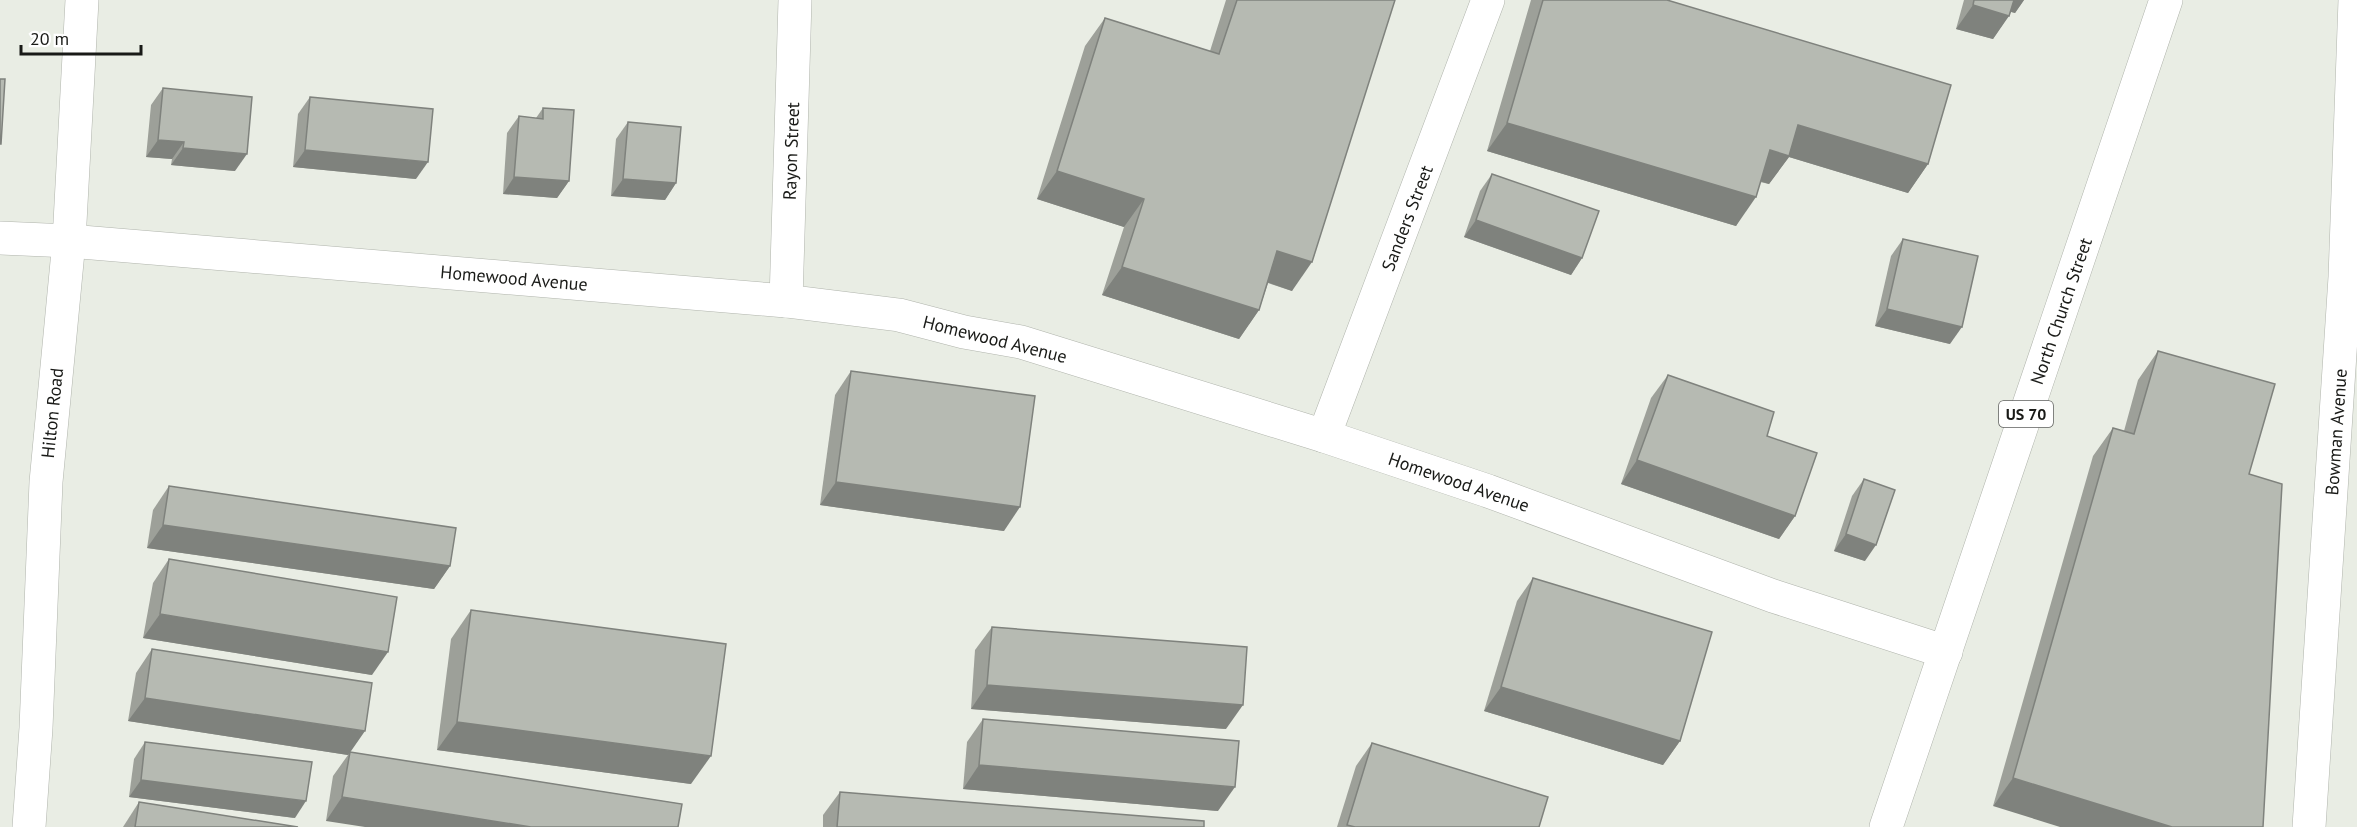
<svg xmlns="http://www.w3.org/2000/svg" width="2357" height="827" viewBox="0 0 2357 827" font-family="'PT Sans',sans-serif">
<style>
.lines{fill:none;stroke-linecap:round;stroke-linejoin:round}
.minor-casing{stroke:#b0b4ac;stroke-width:34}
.major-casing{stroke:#b0b4ac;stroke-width:34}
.minor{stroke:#fff;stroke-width:33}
.major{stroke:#fff;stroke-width:33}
.wall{fill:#9da099}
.shaded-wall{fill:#7f827d}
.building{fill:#b6bab2;stroke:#7f827d;stroke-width:1.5}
.labels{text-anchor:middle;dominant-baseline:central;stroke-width:4.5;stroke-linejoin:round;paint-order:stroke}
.shield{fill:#fff;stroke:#5e5f5d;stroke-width:1.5}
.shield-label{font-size:16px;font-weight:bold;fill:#191a17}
.street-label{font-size:18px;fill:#191a17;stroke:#fff}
</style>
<rect width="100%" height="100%" fill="#e9ede4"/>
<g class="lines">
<defs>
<g id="minor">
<path d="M 0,238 L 69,241 L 786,301 L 899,315 L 964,332 L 1021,342 L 1324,436 L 1488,491 L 1773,596 L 1946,652"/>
<path d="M 786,301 L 795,0"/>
<path d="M 1324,436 L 1488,0"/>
<path d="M 29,827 L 36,728 L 46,482 L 69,241 L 82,0"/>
<path d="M 2309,827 L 2345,277 L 2355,0"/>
</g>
<path id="major" d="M 1886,827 L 2166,0"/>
</defs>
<use href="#minor" class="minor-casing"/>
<use href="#major" class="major-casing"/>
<use href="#minor" class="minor"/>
<use href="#major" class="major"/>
</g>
<g class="wall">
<path d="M 1226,0 L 1395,0 L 1292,291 L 1268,283 L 1259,310 L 1239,339 L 1102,295 L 1124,227 L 1037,199 L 1085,46 L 1105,18 L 1210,51 Z"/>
<path d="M 1531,0 L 1667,0 L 1928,164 L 1908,193 L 1789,157 L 1769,184 L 1760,182 L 1736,226 L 1487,151 Z"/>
<path d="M 1964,0 L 2024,0 L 2015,13 L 2011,12 L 1993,39 L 1956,29 Z"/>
<path d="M 163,88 L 235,171 L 171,165 L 172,159 L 146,157 L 151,105 Z"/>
<path d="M 310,97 L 416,179 L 293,167 L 298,114 Z"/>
<path d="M 543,108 L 569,181 L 557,198 L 503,194 L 507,133 L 519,116 L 536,118 Z"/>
<path d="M 628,122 L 676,183 L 665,200 L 611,196 L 616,139 Z"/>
<path d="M 1492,174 L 1582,258 L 1571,275 L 1464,237 L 1480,191 Z"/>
<path d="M 1903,239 L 1950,344 L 1875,326 L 1891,256 Z"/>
<path d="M 2158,351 L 2249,474 L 1993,806 L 2093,456 L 2113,428 L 2124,431 L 2138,380 Z"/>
<path d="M 851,371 L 1004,531 L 820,505 L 835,395 Z"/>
<path d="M 1668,375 L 1767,436 L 1795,516 L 1779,539 L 1621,484 L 1651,398 Z"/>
<path d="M 1864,479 L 1865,561 L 1834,551 L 1852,496 Z"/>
<path d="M 169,486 L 450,566 L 434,589 L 147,548 L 153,510 Z"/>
<path d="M 169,559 L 372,675 L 143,638 L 153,583 Z"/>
<path d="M 1533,578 L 1680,741 L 1663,765 L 1484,711 L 1517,601 Z"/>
<path d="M 471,610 L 691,784 L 437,750 L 451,639 Z"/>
<path d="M 992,627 L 1226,729 L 971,709 L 975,650 Z"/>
<path d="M 152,649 L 350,752 L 682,804 L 326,821 L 333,776 L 348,755 L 128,721 L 136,673 Z"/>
<path d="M 983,719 L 1218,811 L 963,789 L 967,742 Z"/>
<path d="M 145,742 L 295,818 L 129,797 L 134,759 Z"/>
<path d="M 1372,743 L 1539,827 L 1337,827 L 1356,766 Z"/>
<path d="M 840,792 L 1204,827 L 823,827 L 823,815 Z"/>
<path d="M 139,802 L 298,827 L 123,827 Z"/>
</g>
<g class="shaded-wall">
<path d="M 2008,0 L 2024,0 L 2015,13 L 2002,9 Z"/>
<path d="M 1973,5 L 2009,16 L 1993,39 L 1956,29 Z"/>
<path d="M 1507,123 L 1756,197 L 1736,226 L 1487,151 Z"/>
<path d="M 1798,125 L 1928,164 L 1908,193 L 1789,157 L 1769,184 L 1750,178 L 1770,150 Z"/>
<path d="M 158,140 L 184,142 L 172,159 L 146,157 Z"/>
<path d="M 183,148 L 247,154 L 235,171 L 171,165 Z"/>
<path d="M 305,150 L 428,162 L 416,179 L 293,167 Z"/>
<path d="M 1057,171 L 1144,199 L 1124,227 L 1037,199 Z"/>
<path d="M 514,177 L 569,181 L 557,198 L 503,194 Z"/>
<path d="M 623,179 L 676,183 L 665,200 L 611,196 Z"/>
<path d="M 1476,220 L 1582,258 L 1571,275 L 1464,237 Z"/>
<path d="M 1277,251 L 1312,262 L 1292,291 L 1258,279 Z"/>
<path d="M 1122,267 L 1259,310 L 1239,339 L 1102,295 Z"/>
<path d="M 1887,309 L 1962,327 L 1950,344 L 1875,326 Z"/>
<path d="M 1637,460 L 1795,516 L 1779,539 L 1621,484 Z"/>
<path d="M 836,482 L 1020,507 L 1004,531 L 820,505 Z"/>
<path d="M 163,525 L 450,566 L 434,589 L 147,548 Z"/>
<path d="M 1846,534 L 1876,545 L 1865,561 L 1834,551 Z"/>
<path d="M 160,614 L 388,652 L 372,675 L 143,638 Z"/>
<path d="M 987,685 L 1243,705 L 1226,729 L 971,709 Z"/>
<path d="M 1501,687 L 1680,741 L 1663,765 L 1484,711 Z"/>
<path d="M 145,698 L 365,731 L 349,754 L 350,752 L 348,755 L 128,721 Z"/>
<path d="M 457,722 L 711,756 L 691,784 L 437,750 Z"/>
<path d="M 979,765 L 1235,787 L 1218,811 L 963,789 Z"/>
<path d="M 2013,778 L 2172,827 L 2060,827 L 1993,806 Z"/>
<path d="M 141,780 L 306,801 L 295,818 L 129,797 Z"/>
<path d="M 342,797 L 531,827 L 365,827 L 326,821 Z"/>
</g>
<g class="building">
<path d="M 1237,0 L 1395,0 L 1312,262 L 1277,251 L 1259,310 L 1122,267 L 1144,199 L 1057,171 L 1105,18 L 1219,54 Z"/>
<path d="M 1543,0 L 1667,0 L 1951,85 L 1928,164 L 1798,125 L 1789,156 L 1770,150 L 1756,197 L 1507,123 Z"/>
<path d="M 1974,0 L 2014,0 L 2009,16 L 1973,5 Z"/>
<path d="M 0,79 L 5,79 L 1,144 L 0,144 Z"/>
<path d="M 163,88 L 252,97 L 247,154 L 183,148 L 184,142 L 158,140 Z"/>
<path d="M 310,97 L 433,109 L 428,162 L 305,150 Z"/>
<path d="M 543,108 L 574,110 L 569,181 L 514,177 L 519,116 L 543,119 Z"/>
<path d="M 628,122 L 681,127 L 676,183 L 623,179 Z"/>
<path d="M 1492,174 L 1599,211 L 1582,258 L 1476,220 Z"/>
<path d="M 1903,239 L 1978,256 L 1962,327 L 1887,309 Z"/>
<path d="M 2158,351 L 2275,384 L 2249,474 L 2282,484 L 2263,827 L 2172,827 L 2013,778 L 2113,428 L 2134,434 Z"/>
<path d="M 851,371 L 1035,396 L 1020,507 L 836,482 Z"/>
<path d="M 1668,375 L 1774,412 L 1767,436 L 1817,453 L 1795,516 L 1637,460 Z"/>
<path d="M 1864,479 L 1895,490 L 1876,545 L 1846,534 Z"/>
<path d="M 169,486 L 456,528 L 450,566 L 163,525 Z"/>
<path d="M 169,559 L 397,597 L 388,652 L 160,614 Z"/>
<path d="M 1533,578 L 1712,632 L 1680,741 L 1501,687 Z"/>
<path d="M 471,610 L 726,644 L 711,756 L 457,722 Z"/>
<path d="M 992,627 L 1247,647 L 1243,705 L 987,685 Z"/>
<path d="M 152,649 L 372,683 L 365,731 L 145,698 Z"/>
<path d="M 983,719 L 1239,741 L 1235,787 L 979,765 Z"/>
<path d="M 145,742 L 312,762 L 306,801 L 141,780 Z"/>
<path d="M 1372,743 L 1548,797 L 1539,827 L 1355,827 L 1347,825 Z"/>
<path d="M 350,752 L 682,804 L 678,827 L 531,827 L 342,797 Z"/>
<path d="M 840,792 L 1204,821 L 1204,827 L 837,827 Z"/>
<path d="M 139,802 L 298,827 L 135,827 Z"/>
</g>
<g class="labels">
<rect class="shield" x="1999" y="401" width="54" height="26" rx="4.5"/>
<g class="shield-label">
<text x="2026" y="414">US 70</text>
</g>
<g class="street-label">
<text transform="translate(791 151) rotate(-88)">Rayon Street</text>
<text transform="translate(1407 218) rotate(-69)">Sanders Street</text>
<text transform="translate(514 278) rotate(5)">Homewood Avenue</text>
<text transform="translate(2061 311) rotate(-71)">North Church Street</text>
<text transform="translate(995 339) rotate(14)">Homewood Avenue</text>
<text transform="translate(52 413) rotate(-84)">Hilton Road</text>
<text transform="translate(2336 432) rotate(-86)">Bowman Avenue</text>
<text transform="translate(1459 482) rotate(19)">Homewood Avenue</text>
</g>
</g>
<path d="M21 45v9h120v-9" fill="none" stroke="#191a17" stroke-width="3"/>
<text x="30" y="45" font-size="18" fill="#191a17" stroke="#ffffff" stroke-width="4.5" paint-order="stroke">20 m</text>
</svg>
